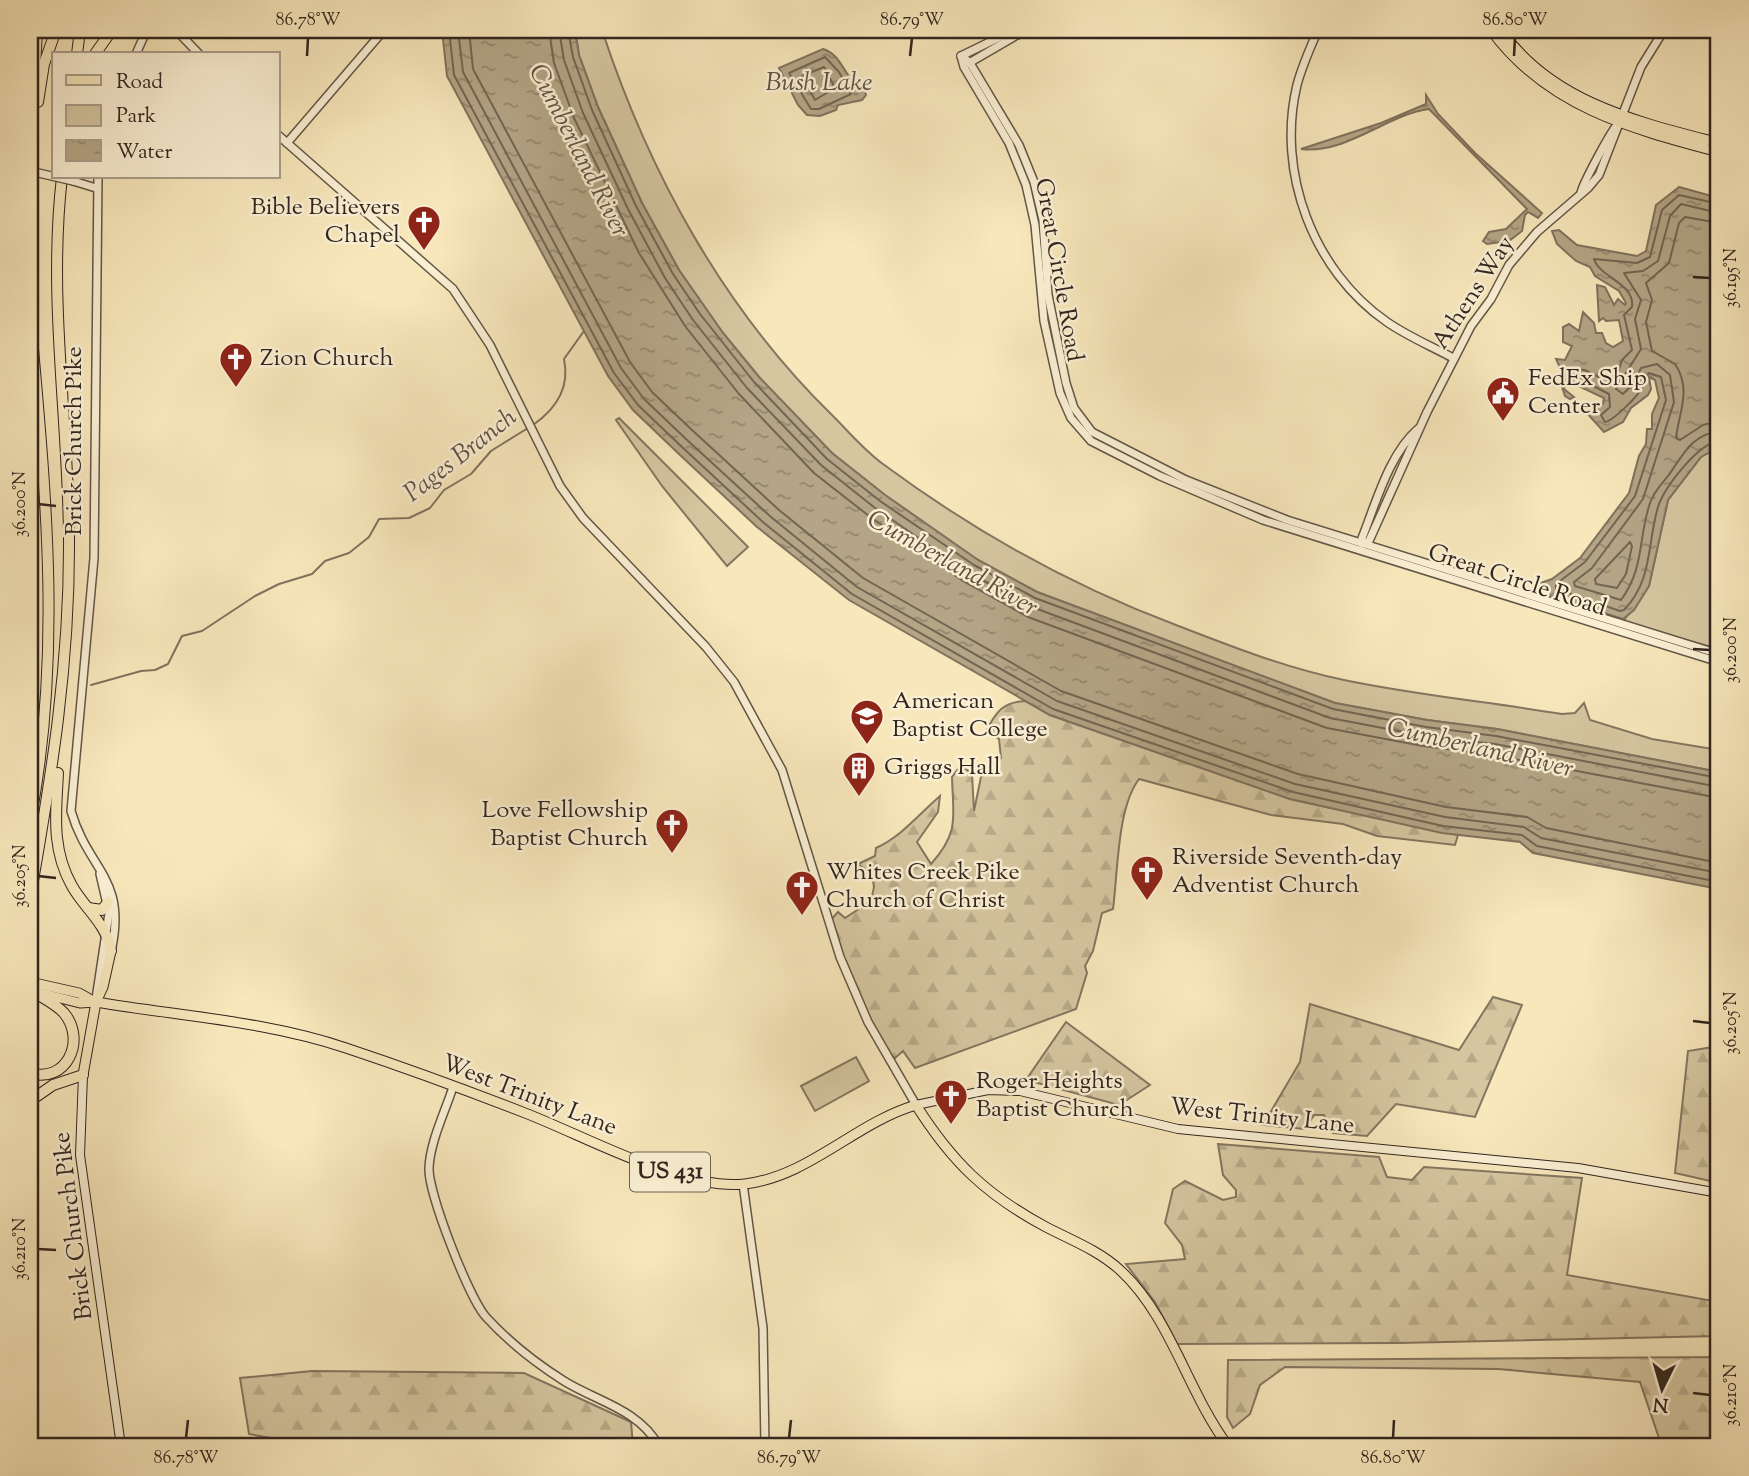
<svg xmlns="http://www.w3.org/2000/svg" width="1749" height="1476" viewBox="0 0 1749 1476" font-family="'Sorts Mill Goudy',serif">
<style>
.forest{fill:url(#forest-firs);stroke:#837660;stroke-width:2}
.park{fill:#d5c6a0;stroke:#837660;stroke-width:2}
.water{fill:url(#water-ripples);stroke:#80725d;stroke-width:2}
.lines{fill:none;stroke-linecap:round;stroke-linejoin:round}
.shore{stroke:#726552;stroke-width:2}
.stream{stroke:#80725d;stroke-width:2}
.tertiary-casing{stroke:#625646;stroke-width:10}
.secondary-casing{stroke:#31251f;stroke-width:10}
.primary-casing{stroke:#31251f;stroke-width:11}
.motorway-casing{stroke:#31251f;stroke-width:12}
.tertiary{stroke:#faefd3;stroke-width:7}
.secondary{stroke:#faefd3;stroke-width:8}
.primary{stroke:#f7e7bb;stroke-width:9}
.motorway{stroke:#f7e7bb;stroke-width:10}
.tertiary-bridge-casing{stroke:#625646;stroke-width:10;stroke-linecap:butt}
.tertiary-bridge{stroke:#faefd3;stroke-width:7}
.ticks{fill:none;stroke:#31251f;stroke-width:2.5}
.labels{text-anchor:middle;dominant-baseline:central;stroke-width:5;stroke-linejoin:round;paint-order:stroke}
.shield{fill:#faefd3;stroke:#6d6255;stroke-width:2}
.shield-label{font-size:23px;font-weight:bold;fill:#31251f}
.poi-label{font-size:24px;fill:#31251f;stroke:#faefd3;text-anchor:start}
.street-label{font-size:24px;fill:#31251f;stroke:#faefd3}
.water-label{font-size:26px;font-style:italic;fill:#5f5243;stroke:#faefd3}
.neatline{fill:none;stroke:#31251f;stroke-width:2.5}
.ticks-label{font-size:18px;text-anchor:middle;fill:#31251f}
</style>
<defs>
<pattern id="forest-firs" width="22" height="20" patternUnits="userSpaceOnUse" patternTransform="scale(1.75)"><rect width="22" height="20" fill="#d5c6a0"/><path d="M5 1l3.5 6h-7zM16 11l3.5 6h-7z" fill="#b7aa89"/></pattern>
<pattern id="water-ripples" width="26" height="14" patternUnits="userSpaceOnUse" patternTransform="scale(1.75)"><rect width="26" height="14" fill="#b4a586"/><path d="M2 4q2-2 4 0t4 0M15 11q2-2 4 0t4 0" fill="none" stroke="#93866d"/></pattern>
</defs>
<rect width="100%" height="100%" fill="#f7e7bb"/>
<filter id="stains"><feTurbulence type="fractalNoise" baseFrequency=".00286" numOctaves="4"/><feColorMatrix values="0 0 0 0 .2 0 0 0 0 .09 0 0 0 0 .02 0 0 0 .5 -.17"/></filter>
<radialGradient id="worn" r=".72"><stop offset=".6" stop-color="#630" stop-opacity="0"/><stop offset="1" stop-color="#630" stop-opacity=".3"/></radialGradient>
<g class="forest">
<path d="M 1025,701 L 1050,715 L 1290,799 L 1458,835 L 1455,845 L 1377,836 L 1343,824 L 1271,815 L 1139,779 C 1117,808 1118,872 1113,909 L 1102,913 L 1093,951 L 1085,966 L 1087,973 L 1076,1009 L 915,1068 L 903,1051 L 895,1058 L 891,1056 L 868,1022 L 829,922 L 838,912 L 845,918 L 871,901 L 874,887 L 872,874 L 858,864 L 875,856 L 876,848 C 902,836 918,815 940,796 L 938,812 L 917,842 L 931,864 C 960,832 953,817 952,777 L 961,765 L 972,774 L 974,811 L 982,772 L 1001,758 L 999,739 L 986,731 C 996,712 1003,702 1025,701 Z"/>
<path d="M 1493,997 L 1522,1005 L 1475,1117 L 1396,1104 L 1367,1136 L 1333,1133 L 1324,1115 L 1314,1115 L 1305,1129 L 1263,1125 L 1300,1062 L 1310,1004 L 1459,1050 Z"/>
<path d="M 1066,1022 L 1150,1085 L 1119,1105 L 1026,1080 Z"/>
<path d="M 1719,1046 L 1719,1183 L 1675,1173 L 1688,1051 Z"/>
<path d="M 1218,1144 L 1379,1157 L 1387,1177 L 1412,1180 L 1424,1167 L 1582,1178 L 1567,1275 L 1719,1302 L 1719,1336 L 1399,1343 L 1177,1344 L 1155,1302 L 1126,1264 L 1185,1259 L 1182,1245 L 1165,1223 L 1173,1189 L 1185,1181 L 1223,1200 L 1236,1197 L 1236,1190 L 1223,1175 Z"/>
<path d="M 1719,1357 L 1719,1446 L 1661,1444 L 1640,1382 L 1498,1369 L 1285,1367 L 1260,1385 L 1250,1414 L 1233,1428 L 1227,1417 L 1228,1360 Z"/>
<path d="M 312,1371 L 524,1373 L 631,1422 L 633,1446 L 299,1446 L 298,1443 L 249,1434 L 240,1378 Z"/>
</g>
<g class="park">
<path d="M 575,30 L 602,30 C 649,173 724,310 833,416 C 849,432 865,451 883,464 C 972,530 1072,586 1176,625 C 1230,646 1286,668 1344,680 C 1415,695 1490,702 1562,714 L 1575,713 L 1584,703 L 1590,720 L 1652,739 L 1719,750 L 1719,772 L 1497,729 L 1427,720 L 1335,703 L 1037,592 L 978,560 L 885,495 L 832,453 L 759,377 L 723,333 L 679,270 L 642,203 L 598,107 L 579,55 Z"/>
<path d="M 619,418 L 748,547 L 727,566 L 662,486 L 616,420 Z"/>
<path d="M 1719,447 L 1719,649 L 1622,623 L 1649,586 L 1668,500 L 1701,457 Z"/>
<path d="M 856,1057 L 869,1081 L 815,1111 L 801,1086 Z"/>
</g>
<g class="water">
<path d="M 442,30 L 575,30 L 579,55 L 598,107 L 642,203 L 679,270 L 723,333 L 759,377 L 832,453 L 885,495 L 978,560 L 1037,592 L 1335,703 L 1427,720 L 1497,729 L 1719,772 L 1719,889 L 1533,853 L 1520,842 L 1442,833 L 1290,799 L 1050,715 L 849,600 L 757,527 L 680,455 L 633,410 L 608,376 L 447,76 Z"/>
<path d="M 823,49 C 844,55 844,82 863,87 L 866,95 L 862,100 L 838,105 L 836,110 L 820,116 L 807,115 L 798,105 L 779,68 Z"/>
<path d="M 1426,95 L 1438,114 L 1475,153 L 1542,213 L 1538,218 L 1528,212 L 1525,215 L 1522,231 L 1509,241 L 1487,244 L 1483,241 L 1489,232 L 1506,229 L 1527,209 L 1429,109 C 1388,114 1345,155 1301,149 L 1381,123 L 1426,104 Z"/>
<path d="M 1679,187 L 1719,198 L 1719,447 L 1701,457 L 1668,500 L 1649,586 L 1634,610 L 1623,619 L 1535,591 L 1532,586 L 1552,579 L 1580,558 L 1629,493 L 1639,456 L 1646,444 L 1647,429 L 1652,429 L 1652,414 L 1659,398 L 1655,380 L 1649,377 L 1651,389 L 1648,395 L 1631,408 L 1623,422 L 1604,432 L 1586,412 L 1603,404 L 1604,398 L 1566,380 L 1564,389 L 1574,397 L 1570,399 L 1565,396 L 1560,381 L 1564,376 L 1556,359 L 1565,360 L 1572,346 L 1563,342 L 1563,327 L 1569,324 L 1579,331 L 1583,312 L 1594,323 L 1596,333 L 1602,333 L 1606,343 L 1613,347 L 1623,341 L 1619,320 L 1606,321 L 1603,318 L 1599,321 L 1597,285 L 1605,287 L 1614,305 L 1618,299 L 1625,305 L 1626,303 L 1619,291 L 1595,276 L 1590,267 L 1576,261 L 1557,244 L 1552,231 L 1559,230 L 1577,245 L 1637,256 L 1646,251 L 1656,205 Z"/>
</g>
<g class="lines">
<g class="shore">
<path d="M 449,30 L 454,75 L 614,373 L 638,405 L 682,447 L 764,523 L 852,594 L 1053,709 L 1293,792 L 1443,826 L 1522,835 L 1537,846 L 1719,882"/>
<path d="M 458,30 L 463,72 L 621,368 L 644,399 L 686,439 L 771,517 L 857,587 L 1057,701 L 1295,784 L 1445,817 L 1524,827 L 1541,838 L 1719,873"/>
<path d="M 469,30 L 473,69 L 630,362 L 652,392 L 692,430 L 779,510 L 863,578 L 1061,691 L 1298,774 L 1446,807 L 1527,817 L 1546,828 L 1719,863"/>
<path d="M 549,30 L 554,63 L 574,118 L 639,253 L 685,326 L 739,394 L 814,473 L 869,516 L 963,581 L 1028,617 L 1327,728 L 1423,746 L 1493,755 L 1719,798"/>
<path d="M 559,30 L 564,60 L 583,113 L 628,209 L 665,278 L 693,320 L 747,388 L 821,465 L 875,508 L 969,573 L 1032,607 L 1330,718 L 1425,736 L 1495,744 L 1719,787"/>
<path d="M 568,30 L 573,57 L 592,110 L 636,206 L 673,274 L 700,314 L 754,382 L 827,459 L 880,501 L 974,565 L 1035,598 L 1333,709 L 1426,727 L 1496,736 L 1719,778"/>
<path d="M 825,57 L 839,72 L 851,94 L 819,109 L 811,109 L 789,73 Z"/>
<path d="M 824,67 L 835,88 L 815,100 L 802,76 Z"/>
<path d="M 1719,204 L 1679,195 L 1662,210 L 1650,257 L 1637,263 L 1594,259 C 1600,278 1635,283 1632,307 L 1624,315 L 1632,350 L 1622,360 L 1618,373 L 1610,380 C 1595,380 1592,368 1574,369 L 1572,375 L 1609,394 L 1610,407 L 1601,415 L 1605,422 C 1613,421 1638,396 1642,388 C 1646,382 1643,379 1649,373 L 1661,377 L 1666,400 L 1635,496 L 1585,562 L 1556,584 L 1556,589 L 1620,611 L 1624,610 C 1653,580 1647,544 1658,507 C 1664,488 1698,443 1719,441"/>
<path d="M 1719,213 L 1681,204 L 1670,216 L 1658,261 L 1643,271 L 1624,273 L 1641,300 L 1635,319 L 1641,349 L 1616,389 L 1623,394 L 1634,383 L 1641,368 L 1657,364 L 1670,375 L 1674,402 L 1643,499 L 1592,568 L 1574,582 L 1575,586 L 1621,600 C 1645,567 1638,538 1650,503 C 1654,491 1661,485 1668,476 C 1682,457 1692,433 1719,432"/>
<path d="M 1719,223 L 1685,217 L 1679,223 L 1669,263 L 1646,283 L 1652,300 L 1646,322 L 1652,351 L 1675,364 C 1692,389 1679,412 1676,438 L 1680,440 L 1703,425 L 1719,421"/>
<path d="M 1630,542 L 1632,546 L 1626,574 L 1617,588 L 1596,584 L 1595,579 Z"/>
</g>
<g class="stream">
<path d="M 533,425 C 556,409 570,387 564,359 L 584,331"/>
<path d="M 91,685 L 141,671 L 155,670 L 168,664 L 182,636 L 202,631 L 255,596 L 279,584 L 312,574 L 325,561 L 349,553 L 369,537 L 379,519 L 409,518 L 430,508 L 444,490 L 471,474 L 491,451 L 528,428"/>
</g>
<defs>
<g id="tertiary">
<path d="M 176,30 L 199,54"/>
<path d="M 1318,30 C 1310,48 1302,66 1297,85 C 1276,172 1313,271 1387,322 C 1407,336 1431,346 1453,358"/>
<path d="M 136,54 L 144,36 L 150,30"/>
<path d="M 961,56 L 964,67 L 1009,143 L 1026,185 L 1035,225 L 1044,321 L 1060,393 L 1071,418 L 1091,441 L 1160,476 L 1263,520 L 1719,662"/>
<path d="M 961,56 L 1014,30"/>
<path d="M 962,56 L 970,63 L 1019,145 L 1034,182 L 1043,220 L 1048,295 L 1066,383 L 1074,408 L 1092,432 L 1186,480 L 1287,520 L 1719,654"/>
<path d="M 969,63 L 1017,35 L 1033,30"/>
<path d="M 278,135 L 453,289 L 490,345 L 560,486 L 583,518 L 706,647 L 734,682 L 782,770 L 840,957 L 868,1022 L 916,1105"/>
<path d="M 287,143 L 384,30"/>
<path d="M 98,177 L 94,558 L 71,811 C 88,870 126,877 112,947"/>
<path d="M 73,181 L 96,188"/>
<path d="M 1581,193 C 1581,187 1613,127 1618,124"/>
<path d="M 1364,543 L 1369,541 L 1427,412 L 1471,326 L 1491,299 L 1509,265 L 1537,232 L 1588,188 L 1599,175 L 1641,67 L 1664,30"/>
<path d="M 1363,544 L 1362,538 C 1376,503 1389,454 1418,429"/>
<path d="M 96,999 L 109,913 L 100,874"/>
<path d="M 453,1087 C 445,1112 430,1142 429,1168 C 428,1193 469,1298 486,1317 C 507,1340 537,1364 564,1381 C 598,1402 638,1409 659,1446"/>
<path d="M 743,1184 L 763,1328 L 765,1446"/>
<path d="M 748,1446 L 766,1442"/>
</g>
<g id="secondary">
<path d="M 83,1075 L 80,1155 L 121,1446"/>
<path d="M 916,1105 L 988,1090 L 1020,1091 L 1178,1129 L 1578,1168 L 1719,1193"/>
</g>
<g id="primary">
<path d="M 1491,30 C 1547,107 1632,129 1719,152"/>
<path d="M 1501,30 C 1552,103 1639,122 1719,143"/>
<path d="M 30,982 L 79,993 L 95,1002"/>
<path d="M 40,993 L 80,1003 L 96,1002 C 179,1016 266,1021 346,1048 C 406,1068 466,1090 525,1113 C 585,1136 683,1191 745,1184 C 810,1176 855,1123 916,1105 C 952,1162 986,1195 1046,1227 C 1071,1240 1098,1250 1120,1270 C 1171,1317 1187,1391 1228,1446"/>
<path d="M 83,1075 L 96,1002 L 103,987 L 111,951"/>
</g>
<g id="motorway">
<path d="M 77,54 L 80,30"/>
<path d="M 95,54 L 112,30"/>
<path d="M 38,102 L 44,64 L 56,30"/>
<path d="M 30,160 L 37,30"/>
<path d="M 30,315 C 45,485 63,653 30,821"/>
<path d="M 58,773 C 56,813 51,849 72,886 C 85,909 107,924 111,951"/>
<path d="M 30,898 C 52,773 70,663 69,536 C 68,415 48,297 62,177"/>
<path d="M 88,908 L 102,910 L 108,902"/>
<path d="M 30,1073 C 66,1084 87,1041 64,1013 C 56,1004 43,998 32,991"/>
<path d="M 30,1101 L 53,1085 L 83,1075"/>
</g>
</defs>
<use href="#tertiary" class="tertiary-casing"/>
<use href="#secondary" class="secondary-casing"/>
<use href="#primary" class="primary-casing"/>
<use href="#motorway" class="motorway-casing"/>
<use href="#tertiary" class="tertiary"/>
<use href="#secondary" class="secondary"/>
<use href="#primary" class="primary"/>
<use href="#motorway" class="motorway"/>
<defs>
<path id="tertiary-bridge" d="M 30,171 L 73,181"/>
</defs>
<use href="#tertiary-bridge" class="tertiary-bridge-casing"/>
<use href="#tertiary-bridge" class="tertiary-bridge"/>
</g>
<path class="ticks" d="M 307,56 L 308,38M 910,56 L 912,38M 1514,56 L 1515,38M 1693,277 L 1710,278M 38,504 L 56,506M 1693,649 L 1710,650M 38,876 L 56,878M 1693,1021 L 1710,1023M 38,1249 L 56,1250M 1693,1393 L 1710,1395M 186,1438 L 188,1420M 789,1438 L 791,1420M 1393,1438 L 1394,1420"/>
<defs>
<symbol id="church-pin" viewBox="-11 -11 22 30"><path d="M0 17L-7.5 6A9.5 9.5 0 1 1 7.5 6Z" fill="#8f2418" stroke="#faefd3"/><path d="M-1.2-6h2.4v3.5h3.3v2.4h-3.3V6h-2.4V-.1h-3.3v-2.4h3.3Z" fill="#fff"/></symbol>
<symbol id="civic-pin" viewBox="-11 -11 22 30"><path d="M0 17L-7.5 6A9.5 9.5 0 1 1 7.5 6Z" fill="#8f2418" stroke="#faefd3"/><path d="M-.6-6.5H3V-4.5H.6V-3L4-1V1h2V6H-6V1h2V-1L-.6-3ZM-1.2 2.5V6h2.4V2.5Z" fill="#fff"/></symbol>
<symbol id="school-pin" viewBox="-11 -11 22 30"><path d="M0 17L-7.5 6A9.5 9.5 0 1 1 7.5 6Z" fill="#8f2418" stroke="#faefd3"/><path d="M0-5L7-2L0 1L-7-2ZM-4 1L0 2.5L4 1V4Q0 6-4 4Z" fill="#fff"/></symbol>
<symbol id="building-pin" viewBox="-11 -11 22 30"><path d="M0 17L-7.5 6A9.5 9.5 0 1 1 7.5 6Z" fill="#8f2418" stroke="#faefd3"/><path d="M-4-6H4V6H1V3H-1V6H-4ZM-2.5-4.3h1.7v1.8h-1.7ZM.8-4.3h1.7v1.8H.8ZM-2.5-1h1.7V.8h-1.7ZM.8-1h1.7V.8H.8Z" fill="#fff"/></symbol>
</defs>
<g fill-rule="evenodd">
<use href="#church-pin" x="405" y="203" width="38" height="52"/>
<use href="#church-pin" x="217" y="340" width="38" height="52"/>
<use href="#civic-pin" x="1484" y="374" width="38" height="52"/>
<use href="#school-pin" x="848" y="697" width="38" height="52"/>
<use href="#building-pin" x="840" y="749" width="38" height="52"/>
<use href="#church-pin" x="653" y="806" width="38" height="52"/>
<use href="#church-pin" x="1128" y="853" width="38" height="52"/>
<use href="#church-pin" x="783" y="868" width="38" height="52"/>
<use href="#church-pin" x="932" y="1077" width="38" height="52"/>
</g>
<g class="labels">
<rect class="shield" x="630" y="1152.5" width="80" height="39" rx="5"/>
<g class="shield-label">
<text x="670" y="1172">US 431</text>
</g>
<g class="poi-label">
<text x="400" y="208" text-anchor="end">Bible Believers<tspan x="400" dy="28">Chapel</tspan></text>
<text x="260" y="359">Zion Church</text>
<text x="1528" y="379">FedEx Ship<tspan x="1528" dy="28">Center</tspan></text>
<text x="892" y="702">American<tspan x="892" dy="28">Baptist College</tspan></text>
<text x="884" y="768">Griggs Hall</text>
<text x="648" y="811" text-anchor="end">Love Fellowship<tspan x="648" dy="28">Baptist Church</tspan></text>
<text x="1172" y="858">Riverside Seventh-day<tspan x="1172" dy="28">Adventist Church</tspan></text>
<text x="826" y="873">Whites Creek Pike<tspan x="826" dy="28">Church of Christ</tspan></text>
<text x="976" y="1082">Roger Heights<tspan x="976" dy="28">Baptist Church</tspan></text>
</g>
<g class="street-label">
<text transform="translate(1058 270) rotate(80)">Great Circle Road</text>
<text transform="translate(1474 293) rotate(-57)">Athens Way</text>
<text transform="translate(75 441) rotate(-90)">Brick Church Pike</text>
<text transform="translate(1517 581) rotate(18)">Great Circle Road</text>
<text transform="translate(529 1096) rotate(21)">West Trinity Lane</text>
<text transform="translate(1262 1117) rotate(6)">West Trinity Lane</text>
<text transform="translate(74 1226) rotate(-97)">Brick Church Pike</text>
</g>
<g class="water-label">
<text x="819" y="83">Bush Lake</text>
<text transform="translate(578 151) rotate(63)">Cumberland River</text>
<text transform="translate(461 456) rotate(-38)">Pages Branch</text>
<text transform="translate(952 564) rotate(29)">Cumberland River</text>
<text transform="translate(1480 749) rotate(13)">Cumberland River</text>
</g>
</g>
<rect width="1749" height="1476" fill="none" stroke="#f7e7bb" stroke-width="77"/>
<rect x="52" y="52" width="228" height="126" fill="#faefd3" stroke="#aa9e8b" stroke-width="2"/>
<rect x="66" y="75" width="35" height="10" fill="#f7e7bb" stroke="#aa9e8b" stroke-width="2"/>
<text x="116" y="88" font-size="21" fill="#31251f">Road</text>
<rect x="66" y="105" width="35" height="21" fill="#d5c6a0" stroke="#aa9e8b" stroke-width="2"/>
<text x="116" y="122" font-size="21" fill="#31251f">Park</text>
<rect x="66" y="140" width="35" height="21" fill="url(#water-ripples)" stroke="#aa9e8b" stroke-width="2"/>
<text x="116" y="158" font-size="21" fill="#31251f">Water</text>
<g transform="translate(1662 1389) rotate(185)" stroke="#faefd3" stroke-width="5" paint-order="stroke">
<path d="M0-5L12 26L0 18L-12 26Z" fill="#31251f"/>
<text y="-10" font-size="19" font-weight="bold" text-anchor="middle" fill="#31251f">N</text>
</g>
<rect x="38" y="38" width="1672" height="1400" class="neatline"/>
<g class="ticks-label">
<text x="308" y="25">86.78°W</text>
<text x="912" y="25">86.79°W</text>
<text x="1515" y="25">86.80°W</text>
<text transform="translate(1730 278) rotate(-90)" y="6">36.195°N</text>
<text transform="translate(19 504) rotate(-90)" y="6">36.200°N</text>
<text transform="translate(1730 650) rotate(-90)" y="6">36.200°N</text>
<text transform="translate(19 876) rotate(-90)" y="6">36.205°N</text>
<text transform="translate(1730 1023) rotate(-90)" y="6">36.205°N</text>
<text transform="translate(19 1249) rotate(-90)" y="6">36.210°N</text>
<text transform="translate(1730 1395) rotate(-90)" y="6">36.210°N</text>
<text x="186" y="1463">86.78°W</text>
<text x="789" y="1463">86.79°W</text>
<text x="1393" y="1463">86.80°W</text>
</g>
<rect width="100%" height="100%" filter="url(#stains)"/>
<rect width="100%" height="100%" fill="url(#worn)"/>
</svg>
